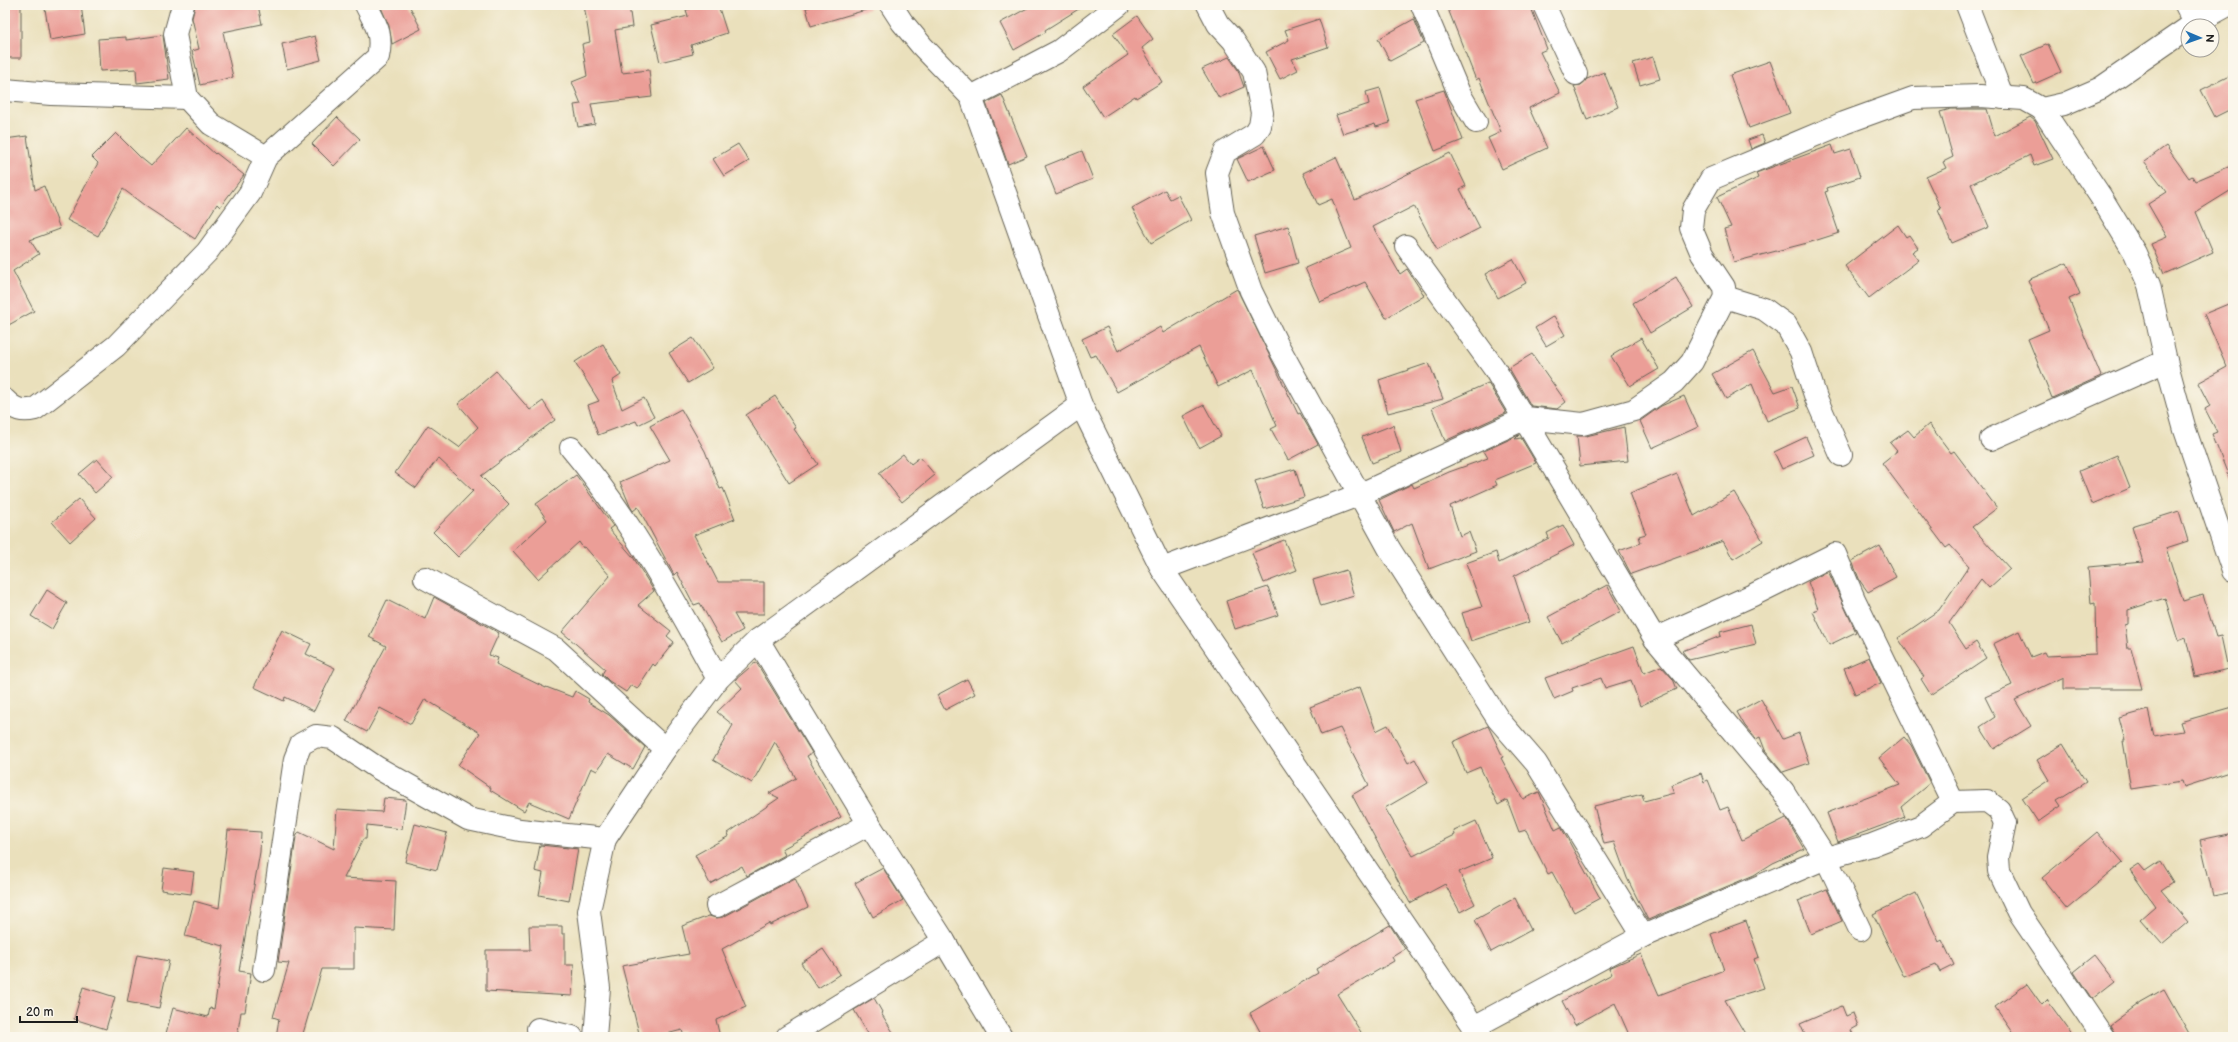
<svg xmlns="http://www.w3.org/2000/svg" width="2238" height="1042" viewBox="0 0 2238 1042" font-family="'Balsamiq Sans',sans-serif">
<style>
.building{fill:#eb9e97}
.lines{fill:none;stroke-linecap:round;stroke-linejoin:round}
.minor-casing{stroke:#646154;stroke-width:24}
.minor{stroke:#fff;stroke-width:22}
</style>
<rect width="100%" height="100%" fill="#fbf7ec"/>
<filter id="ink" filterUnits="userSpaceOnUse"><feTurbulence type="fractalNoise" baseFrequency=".025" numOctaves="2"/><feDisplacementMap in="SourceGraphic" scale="8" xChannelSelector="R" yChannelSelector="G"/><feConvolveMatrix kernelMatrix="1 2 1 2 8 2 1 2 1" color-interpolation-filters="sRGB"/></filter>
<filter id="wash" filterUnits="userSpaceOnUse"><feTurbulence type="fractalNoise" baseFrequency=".012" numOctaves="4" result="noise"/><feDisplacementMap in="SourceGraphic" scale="16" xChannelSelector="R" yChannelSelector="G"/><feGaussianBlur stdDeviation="0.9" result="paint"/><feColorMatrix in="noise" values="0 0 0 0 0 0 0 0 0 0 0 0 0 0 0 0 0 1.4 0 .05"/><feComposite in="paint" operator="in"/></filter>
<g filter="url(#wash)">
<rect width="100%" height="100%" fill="#eae0bc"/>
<g id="blocks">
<g class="building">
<path d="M 6,5 L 21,5 L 21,58 L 7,58 Z"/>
<path d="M 69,5 L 81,5 L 85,34 L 50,40 L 45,9 Z"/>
<path d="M 202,5 L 258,5 L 262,24 L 223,32 L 233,77 L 200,85 L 192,51 L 199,49 L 192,18 L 195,6 Z"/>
<path d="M 380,5 L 409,5 L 421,29 L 392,44 L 389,26 Z"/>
<path d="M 584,5 L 629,5 L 632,27 L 615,30 L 622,73 L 649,70 L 652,97 L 591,104 L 595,124 L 578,127 L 574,105 L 581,104 L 572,82 L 587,76 L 582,44 L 590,42 Z"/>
<path d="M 703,5 L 718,5 L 727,33 L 691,45 L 693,54 L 660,62 L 651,25 L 688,16 L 686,10 Z"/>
<path d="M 815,5 L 869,5 L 869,9 L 811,26 L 806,8 Z"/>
<path d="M 1033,5 L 1085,5 L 1045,30 L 1046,32 L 1014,50 L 1000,23 Z"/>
<path d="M 1457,5 L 1530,5 L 1547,49 L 1540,52 L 1560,93 L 1529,108 L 1547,148 L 1502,169 L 1488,138 L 1501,132 L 1479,78 L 1476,80 L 1448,9 Z"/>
<path d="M 1137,16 L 1153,39 L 1142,48 L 1162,82 L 1136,98 L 1135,96 L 1103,117 L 1083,86 L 1128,55 L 1113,34 Z"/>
<path d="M 1319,19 L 1328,47 L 1292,59 L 1298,70 L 1280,79 L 1266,52 L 1289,40 L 1285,30 Z"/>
<path d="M 1414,19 L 1424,43 L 1390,61 L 1378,39 Z"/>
<path d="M 163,35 L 169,79 L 137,83 L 136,69 L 100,71 L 98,39 L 126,37 L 126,40 Z"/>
<path d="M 315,36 L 321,60 L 287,69 L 282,44 Z"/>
<path d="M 2048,44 L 2061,72 L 2034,84 L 2021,56 Z"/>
<path d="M 1229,57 L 1238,70 L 1244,87 L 1219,98 L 1202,69 Z"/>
<path d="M 1653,57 L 1660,79 L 1640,85 L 1633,63 Z"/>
<path d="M 1770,61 L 1790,113 L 1749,128 L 1730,75 Z"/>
<path d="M 1604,72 L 1618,107 L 1587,120 L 1574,86 L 1581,85 L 1587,79 Z"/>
<path d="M 2233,74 L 2233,108 L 2215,117 L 2201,90 Z"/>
<path d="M 1380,88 L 1390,123 L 1376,127 L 1375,124 L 1343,134 L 1336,115 L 1369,104 L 1366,92 Z"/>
<path d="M 1444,90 L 1463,140 L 1435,151 L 1415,99 Z"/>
<path d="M 1002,95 L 1027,156 L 1008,164 L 986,103 Z"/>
<path d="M 1951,109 L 1987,109 L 1995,136 L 2030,117 L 2035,121 L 2053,159 L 2034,166 L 2030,155 L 1971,184 L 1989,227 L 1952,243 L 1938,210 L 1941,209 L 1926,177 L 1946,168 L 1943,162 L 1953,157 L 1940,112 Z"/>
<path d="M 337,117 L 360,139 L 334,166 L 312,144 Z"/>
<path d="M 186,128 L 215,154 L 216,153 L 244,175 L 220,207 L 217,204 L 195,239 L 148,208 L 123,189 L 98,236 L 67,220 L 98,163 L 92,157 L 116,133 L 140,157 L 151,166 Z"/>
<path d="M 1762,135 L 1765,143 L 1751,149 L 1748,140 Z"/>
<path d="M 27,136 L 35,190 L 44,186 L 60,229 L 30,240 L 39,254 L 13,271 L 34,311 L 5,327 L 5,139 Z"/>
<path d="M 738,144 L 749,161 L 724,176 L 713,159 Z"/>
<path d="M 1832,145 L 1835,154 L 1851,149 L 1860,177 L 1827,188 L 1828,191 L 1825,192 L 1839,233 L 1811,242 L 1734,262 L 1724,229 L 1731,227 L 1717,197 L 1758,178 L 1756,173 Z"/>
<path d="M 1264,146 L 1275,170 L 1248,182 L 1237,159 Z"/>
<path d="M 2166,146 L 2189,178 L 2192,176 L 2195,181 L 2233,165 L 2233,189 L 2196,212 L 2213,252 L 2164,274 L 2151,244 L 2167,237 L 2148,204 L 2167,192 L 2144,162 Z"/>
<path d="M 1082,151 L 1093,179 L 1056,194 L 1045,166 Z"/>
<path d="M 1450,153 L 1466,186 L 1460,189 L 1480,228 L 1437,250 L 1414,206 L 1373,227 L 1400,274 L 1407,269 L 1424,295 L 1386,318 L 1365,282 L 1320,302 L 1305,268 L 1351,248 L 1332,199 L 1318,205 L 1303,173 L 1336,157 L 1355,200 Z"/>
<path d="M 1165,190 L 1170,199 L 1178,195 L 1191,220 L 1151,243 L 1132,208 Z"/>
<path d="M 1898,225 L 1906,237 L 1909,235 L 1918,248 L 1912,252 L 1919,260 L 1869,298 L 1845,266 Z"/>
<path d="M 1288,226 L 1298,263 L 1265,273 L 1254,236 Z"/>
<path d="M 1513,259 L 1526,283 L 1498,298 L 1485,274 Z"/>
<path d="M 2067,263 L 2080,294 L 2069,299 L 2101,376 L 2052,398 L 2028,339 L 2049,330 L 2028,280 Z"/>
<path d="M 1676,277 L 1693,307 L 1650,333 L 1633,303 Z"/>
<path d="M 1237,289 L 1298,414 L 1300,413 L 1318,444 L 1288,460 L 1271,429 L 1277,426 L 1253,370 L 1218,387 L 1199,347 L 1117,392 L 1096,355 L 1090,357 L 1082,339 L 1107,327 L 1118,351 L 1160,327 L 1163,333 Z"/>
<path d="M 2233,302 L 2233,484 L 2232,485 L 2212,434 L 2217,432 L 2205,409 L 2210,406 L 2198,383 L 2227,367 L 2204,314 Z"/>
<path d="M 1554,316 L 1565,335 L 1546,346 L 1535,328 Z"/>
<path d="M 693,338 L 713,368 L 688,383 L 669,353 Z"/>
<path d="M 1641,338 L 1659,369 L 1630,386 L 1611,356 Z"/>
<path d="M 603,344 L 621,375 L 612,381 L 622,409 L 644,398 L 654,417 L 638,425 L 636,421 L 598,435 L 588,405 L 599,401 L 575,362 Z"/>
<path d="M 1753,351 L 1775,392 L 1792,386 L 1800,408 L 1767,421 L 1752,384 L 1726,399 L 1712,374 Z"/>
<path d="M 1532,354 L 1566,402 L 1557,409 L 1531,406 L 1509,368 Z"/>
<path d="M 1429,363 L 1443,399 L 1388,413 L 1379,380 Z"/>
<path d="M 496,371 L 530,410 L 543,401 L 555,420 L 481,476 L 509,504 L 458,557 L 433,532 L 473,491 L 438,458 L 416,488 L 395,473 L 428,425 L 459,447 L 478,427 L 458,404 Z"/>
<path d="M 1488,383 L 1506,413 L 1445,441 L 1432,408 Z"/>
<path d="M 775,396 L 796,428 L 794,429 L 818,464 L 789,483 L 746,415 Z"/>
<path d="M 1684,396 L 1698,427 L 1652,448 L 1640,421 L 1661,406 Z"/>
<path d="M 1204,405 L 1221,436 L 1199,448 L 1183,416 Z"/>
<path d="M 681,409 L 705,451 L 720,489 L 723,488 L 735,519 L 694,535 L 718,582 L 764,582 L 764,614 L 734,614 L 743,630 L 722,642 L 700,603 L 694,605 L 677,572 L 674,575 L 638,507 L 633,511 L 630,506 L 620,482 L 670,460 L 650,426 Z"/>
<path d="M 1929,424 L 1951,453 L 1954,451 L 1997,508 L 1972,527 L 2010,569 L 1989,588 L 1981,579 L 1949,623 L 1966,649 L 1976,642 L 1986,658 L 1931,695 L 1921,679 L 1924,677 L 1898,638 L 1939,610 L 1969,566 L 1950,545 L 1946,548 L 1882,463 L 1897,451 L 1890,443 L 1908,430 L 1914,437 Z"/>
<path d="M 1393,425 L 1401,452 L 1372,463 L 1362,437 Z"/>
<path d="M 1624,427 L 1628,461 L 1580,466 L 1577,436 L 1586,436 Z"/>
<path d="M 1519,435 L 1515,439 L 1521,438 L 1536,463 L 1495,480 L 1497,485 L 1450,506 L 1460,536 L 1469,532 L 1476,551 L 1429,569 L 1412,523 L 1394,532 L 1379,500 L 1412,484 L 1414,488 L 1449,472 L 1488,458 L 1484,451 Z"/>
<path d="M 1806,437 L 1814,455 L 1782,469 L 1774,452 Z"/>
<path d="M 903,454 L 911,464 L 920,457 L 935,475 L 902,502 L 879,473 Z"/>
<path d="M 2117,455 L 2130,488 L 2092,504 L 2079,471 Z"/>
<path d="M 97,459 L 113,477 L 95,493 L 79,474 Z"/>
<path d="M 1295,469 L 1304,497 L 1264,509 L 1255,481 Z"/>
<path d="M 1677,474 L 1694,516 L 1734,492 L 1763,541 L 1733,559 L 1723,541 L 1631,574 L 1619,551 L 1641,543 L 1639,536 L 1646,534 L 1630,493 Z"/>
<path d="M 576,475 L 613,526 L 609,529 L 633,557 L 654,591 L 638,605 L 671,631 L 667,636 L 674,642 L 655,666 L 653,664 L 637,689 L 631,685 L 626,692 L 609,681 L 602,674 L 605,669 L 562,632 L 610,576 L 585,547 L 583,548 L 579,542 L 538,579 L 513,551 L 547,520 L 536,504 Z"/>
<path d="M 79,499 L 96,518 L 70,542 L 52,522 Z"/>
<path d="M 2179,511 L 2188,541 L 2166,548 L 2183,601 L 2203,595 L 2216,637 L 2221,636 L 2228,669 L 2195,677 L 2186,638 L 2178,641 L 2165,598 L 2128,610 L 2128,624 L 2125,625 L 2128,648 L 2131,648 L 2142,689 L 2064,689 L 2064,677 L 2015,700 L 2031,726 L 1994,749 L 1980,727 L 1995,717 L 1985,697 L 2012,685 L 1993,644 L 2019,631 L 2031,657 L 2044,652 L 2046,656 L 2096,654 L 2095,603 L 2091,604 L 2088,567 L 2143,562 L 2132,526 Z"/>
<path d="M 1563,525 L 1574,545 L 1514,576 L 1529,622 L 1471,641 L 1462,613 L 1482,607 L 1466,563 L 1496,552 L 1499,563 L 1549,538 L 1547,533 Z"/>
<path d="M 1284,540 L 1297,570 L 1264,583 L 1252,553 Z"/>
<path d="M 1880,546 L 1896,577 L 1868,592 L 1860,581 L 1852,561 Z"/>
<path d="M 1346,570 L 1354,596 L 1321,606 L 1313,580 Z"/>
<path d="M 1826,572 L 1829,573 L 1856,632 L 1829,645 L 1813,612 L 1818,609 L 1808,582 Z"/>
<path d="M 1607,585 L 1621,611 L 1562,643 L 1548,617 Z"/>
<path d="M 1268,587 L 1278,615 L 1235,629 L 1226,601 Z"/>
<path d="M 47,590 L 67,603 L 52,629 L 31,616 Z"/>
<path d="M 434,597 L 499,633 L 489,655 L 498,658 L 496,664 L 546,688 L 546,687 L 572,697 L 575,691 L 589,699 L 588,702 L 609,715 L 645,747 L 633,769 L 608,754 L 597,771 L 591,768 L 569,819 L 529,802 L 524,811 L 490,790 L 491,788 L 458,765 L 480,733 L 425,699 L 411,724 L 380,708 L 367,732 L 346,721 L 386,646 L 369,637 L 387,600 L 425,619 Z"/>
<path d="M 1751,624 L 1756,644 L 1689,660 L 1682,651 L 1721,636 L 1720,632 Z"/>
<path d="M 282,630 L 311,644 L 306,654 L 335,668 L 314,711 L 285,697 L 284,701 L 254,687 Z"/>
<path d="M 1634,646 L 1644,673 L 1661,666 L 1673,679 L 1677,689 L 1640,706 L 1631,680 L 1605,688 L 1601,678 L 1572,688 L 1573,691 L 1554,699 L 1545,678 Z"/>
<path d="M 1869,657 L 1881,683 L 1855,694 L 1844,668 Z"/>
<path d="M 756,662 L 812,753 L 807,756 L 841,817 L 782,849 L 785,855 L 747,876 L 742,866 L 710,884 L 695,855 L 729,836 L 728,833 L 779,798 L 769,793 L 796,778 L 775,742 L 752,783 L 713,760 L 733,725 L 717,712 L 742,688 L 735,680 Z"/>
<path d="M 967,679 L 975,694 L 945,710 L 937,695 Z"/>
<path d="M 1360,687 L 1376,731 L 1388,725 L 1408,763 L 1415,759 L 1428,783 L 1385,808 L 1413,856 L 1455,835 L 1454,831 L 1476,821 L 1492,858 L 1459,872 L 1475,904 L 1460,912 L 1445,884 L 1410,903 L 1352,795 L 1369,785 L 1340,728 L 1321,735 L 1310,707 Z"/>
<path d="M 1761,699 L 1783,739 L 1799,733 L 1809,763 L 1783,772 L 1765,750 L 1760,737 L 1756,739 L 1745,726 L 1737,712 Z"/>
<path d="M 2233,707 L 2233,771 L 2184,787 L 2182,781 L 2131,789 L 2123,741 L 2125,741 L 2119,718 L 2148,710 L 2154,736 L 2183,731 L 2180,722 Z"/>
<path d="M 1488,726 L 1503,757 L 1501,758 L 1523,799 L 1539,792 L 1555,830 L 1561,827 L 1600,898 L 1574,912 L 1552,872 L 1548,874 L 1526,830 L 1519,832 L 1507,800 L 1498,805 L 1480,767 L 1466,773 L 1453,742 Z"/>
<path d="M 1904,737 L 1911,745 L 1930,783 L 1901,807 L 1905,817 L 1838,842 L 1827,813 L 1900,785 L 1879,758 Z"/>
<path d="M 2063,744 L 2086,782 L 2057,800 L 2061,806 L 2038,822 L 2022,798 L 2049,780 L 2037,760 Z"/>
<path d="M 1701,773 L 1704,782 L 1708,780 L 1720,810 L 1728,807 L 1742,840 L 1786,818 L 1804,849 L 1773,863 L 1754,875 L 1648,920 L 1627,878 L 1614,842 L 1604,844 L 1594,806 L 1642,794 L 1644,801 L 1674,793 L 1671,785 Z"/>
<path d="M 384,798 L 406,800 L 402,829 L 367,825 L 366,839 L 363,839 L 344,878 L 396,881 L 394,930 L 354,928 L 354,969 L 322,969 L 302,1037 L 276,1037 L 279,1019 L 273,1017 L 289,963 L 278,962 L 296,837 L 299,832 L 334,849 L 337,809 L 382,812 Z"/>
<path d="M 415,824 L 447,833 L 437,870 L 405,862 Z"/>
<path d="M 228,830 L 261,832 L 260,852 L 239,971 L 251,973 L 245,1012 L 241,1012 L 237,1037 L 165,1037 L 173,1008 L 208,1017 L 210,1008 L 214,1009 L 224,946 L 185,936 L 194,901 L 219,908 Z"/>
<path d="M 2097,832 L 2123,862 L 2067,909 L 2042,878 Z"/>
<path d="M 2233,833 L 2233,892 L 2213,896 L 2200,840 Z"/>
<path d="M 540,845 L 578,849 L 569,901 L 539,895 L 543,873 L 535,871 Z"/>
<path d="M 2160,861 L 2173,882 L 2161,890 L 2188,922 L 2162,944 L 2140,919 L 2155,906 L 2130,870 L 2139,864 L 2145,871 Z"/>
<path d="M 164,868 L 194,872 L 191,894 L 161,890 Z"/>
<path d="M 883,868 L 903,900 L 873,917 L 855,883 Z"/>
<path d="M 795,878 L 808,907 L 770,925 L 769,923 L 722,949 L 746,1007 L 716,1020 L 720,1037 L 684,1037 L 682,1030 L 655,1037 L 640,1037 L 622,966 L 689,954 L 682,926 L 709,916 L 716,918 L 723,917 Z"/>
<path d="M 1827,889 L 1842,921 L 1811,934 L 1798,901 Z"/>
<path d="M 1916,893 L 1939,942 L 1942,940 L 1954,965 L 1940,972 L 1936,964 L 1904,977 L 1873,914 Z"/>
<path d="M 1515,898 L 1531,930 L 1491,952 L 1475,920 Z"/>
<path d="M 1746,921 L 1759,957 L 1754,959 L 1764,988 L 1725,1000 L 1747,1037 L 1630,1037 L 1615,1003 L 1575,1025 L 1562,1001 L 1612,974 L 1609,968 L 1641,954 L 1659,995 L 1724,970 L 1711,934 Z"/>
<path d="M 1390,925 L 1405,949 L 1392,957 L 1394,961 L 1337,994 L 1364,1037 L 1263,1037 L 1250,1013 L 1318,973 L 1316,969 Z"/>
<path d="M 529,926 L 562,926 L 562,934 L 565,934 L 565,965 L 574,965 L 572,996 L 486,991 L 486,950 L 530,950 Z"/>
<path d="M 823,949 L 840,974 L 818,988 L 801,963 Z"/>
<path d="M 137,955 L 169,961 L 159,1008 L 127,1002 Z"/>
<path d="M 2095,955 L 2115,981 L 2092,999 L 2074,972 Z"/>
<path d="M 2027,984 L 2042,1005 L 2047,1000 L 2074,1037 L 2016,1037 L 1995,1007 Z"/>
<path d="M 83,987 L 115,997 L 106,1029 L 74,1019 Z"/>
<path d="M 2164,989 L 2191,1037 L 2117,1037 L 2110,1025 L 2141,1002 Z"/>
<path d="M 874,998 L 882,1012 L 881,1013 L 896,1037 L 870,1037 L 854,1010 Z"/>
<path d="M 1842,1006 L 1846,1016 L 1853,1013 L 1858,1026 L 1851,1030 L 1854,1037 L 1806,1037 L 1800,1024 Z"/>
</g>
</g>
</g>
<g filter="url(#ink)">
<use href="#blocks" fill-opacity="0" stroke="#646154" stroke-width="1"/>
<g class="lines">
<defs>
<g id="minor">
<path d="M 183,5 L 175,34 L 187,98 L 211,124 L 266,157 L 378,57 C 383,34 376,25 366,5"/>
<path d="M 891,5 L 902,22 L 922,46 L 971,97 L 1081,405 L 1162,569 L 1481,1037"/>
<path d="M 1208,5 L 1218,24 L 1233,40 L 1254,72 L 1262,113 L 1260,126 L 1255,134 L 1225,152 L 1217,173 L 1223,213 L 1251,291 L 1277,344 L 1390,550 L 1498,719 L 1536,763 L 1643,936"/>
<path d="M 1422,5 L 1459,93 L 1476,122"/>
<path d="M 1544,5 L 1576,74"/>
<path d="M 1967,5 L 2003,98"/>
<path d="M 2186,5 L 2195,23 L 2228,5"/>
<path d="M 5,90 L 51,94 L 187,98"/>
<path d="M 971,97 L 1059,51 L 1119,5"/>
<path d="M 2042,109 L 2101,197 L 2135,253 L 2149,285 L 2166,361 L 2185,430 L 2233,571"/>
<path d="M 1406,246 L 1494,368 L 1655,639 L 1783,791 L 1826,858 L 1643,936 L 1474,1027"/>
<path d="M 1725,297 L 1764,309 L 1786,325 L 1801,352 L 1816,398 L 1841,455"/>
<path d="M 5,400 C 15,410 22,412 35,409 L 116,346 L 207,252 L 250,193 L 266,157"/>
<path d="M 1991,439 L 2166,361"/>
<path d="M 571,448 C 630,518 674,599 718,679"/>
<path d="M 1162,569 L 1361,494 L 1526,418 L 1583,424 L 1634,410 L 1674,382 L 1692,362 L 1725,297 L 1724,287 L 1702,254 L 1691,228 L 1693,210 L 1711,179 L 1844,123 L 1913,98 L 1980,96 L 2024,99 L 2042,109 L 2064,104 L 2101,88 L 2188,28"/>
<path d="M 425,578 L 556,649 L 665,749"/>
<path d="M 1655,639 L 1753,595 L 1835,554 L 1854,599 L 1953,802"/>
<path d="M 758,640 L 869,824 L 944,941 L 1001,1037"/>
<path d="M 717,906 L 869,824"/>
<path d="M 1860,930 L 1826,858 L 1872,845 L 1921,826 L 1953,802 L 1987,801 L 1999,810 L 2005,823 L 1998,857 L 1999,871 L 2019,913 L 2103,1037"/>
<path d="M 264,970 L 295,759 L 301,744 L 316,736 L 333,738 L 376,767 L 468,819 L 520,830 L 605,839"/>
<path d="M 538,1029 L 572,1037"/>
<path d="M 595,1037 L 599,988 L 589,911 L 605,839 L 665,749 L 718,679 L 758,640 L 1081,405"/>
<path d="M 787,1037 L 944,941"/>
</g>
</defs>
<use href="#minor" class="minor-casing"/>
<use href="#minor" class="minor"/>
</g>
</g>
<rect width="2238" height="1042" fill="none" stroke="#fbf7ec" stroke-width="20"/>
<g transform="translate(2200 38) rotate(92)"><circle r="19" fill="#fbf7ec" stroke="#a29f99"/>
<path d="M0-3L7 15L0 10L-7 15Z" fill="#1f6fb2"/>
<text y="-6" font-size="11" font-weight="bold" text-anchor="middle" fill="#1c1c1c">N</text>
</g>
<path d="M20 1016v6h57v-6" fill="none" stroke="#1c1c1c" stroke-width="2"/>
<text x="26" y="1016" font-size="12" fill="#1c1c1c" stroke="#fbf7ec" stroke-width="3" paint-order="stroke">20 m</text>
</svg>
